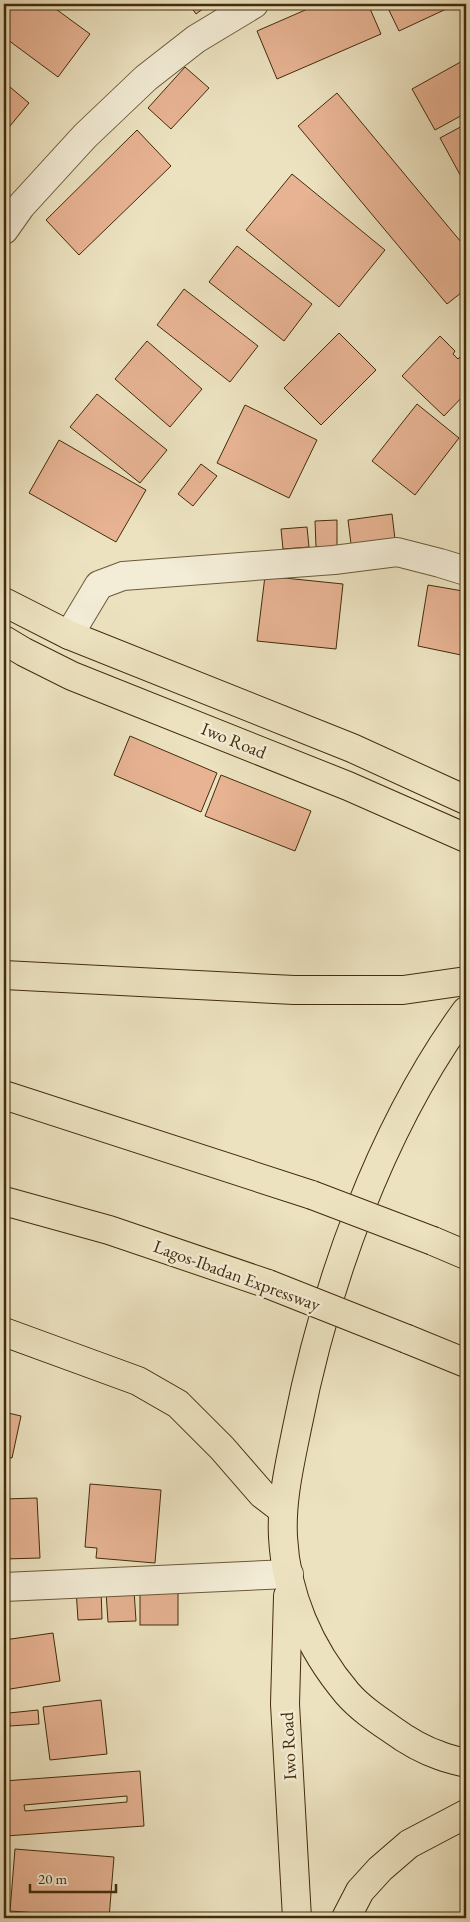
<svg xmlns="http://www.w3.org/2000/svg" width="470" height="1922" viewBox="0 0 470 1922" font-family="'EB Garamond',serif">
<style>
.building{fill:#e7b393;stroke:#422c09;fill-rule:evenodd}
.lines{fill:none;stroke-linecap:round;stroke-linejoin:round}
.street-casing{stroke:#6c5a37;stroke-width:30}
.primary-casing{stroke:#422c09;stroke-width:30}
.highway-casing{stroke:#422c09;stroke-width:30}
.street{stroke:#f3ecd6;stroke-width:28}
.primary{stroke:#ece2c0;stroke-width:28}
.highway{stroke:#ece2c0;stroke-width:28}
.highway-bridge-casing{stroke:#422c09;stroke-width:30;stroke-linecap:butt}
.highway-bridge{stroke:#ece2c0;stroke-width:28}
.labels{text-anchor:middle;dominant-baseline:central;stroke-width:5;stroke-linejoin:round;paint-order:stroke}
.street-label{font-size:18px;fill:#422c09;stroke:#f3ecd6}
</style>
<rect width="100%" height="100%" fill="#ece2c0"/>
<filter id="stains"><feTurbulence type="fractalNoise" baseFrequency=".004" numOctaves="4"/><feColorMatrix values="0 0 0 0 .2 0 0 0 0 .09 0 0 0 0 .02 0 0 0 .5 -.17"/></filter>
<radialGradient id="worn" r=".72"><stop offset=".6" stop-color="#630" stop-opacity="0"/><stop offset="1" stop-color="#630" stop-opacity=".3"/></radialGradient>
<g class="building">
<path d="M 4,4 L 49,4 L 90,34 L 58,77 L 4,37 Z"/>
<path d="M 189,4 L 208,4 L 208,5 L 196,14 Z"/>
<path d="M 319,4 L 368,4 L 381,34 L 277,79 L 257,31 Z"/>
<path d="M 386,4 L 457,4 L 399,31 Z"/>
<path d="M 466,59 L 466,113 L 435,130 L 412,89 Z"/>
<path d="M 185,67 L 209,88 L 171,129 L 148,108 Z"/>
<path d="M 4,82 L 29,103 L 5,132 L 4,132 Z"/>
<path d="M 337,93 L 466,248 L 466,289 L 447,304 L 298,126 Z"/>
<path d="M 466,124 L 466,181 L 464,182 L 440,138 Z"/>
<path d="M 137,130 L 171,166 L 79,255 L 46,220 Z"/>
<path d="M 292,174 L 385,250 L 339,307 L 246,230 Z"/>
<path d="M 237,246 L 312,304 L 284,341 L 209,282 Z"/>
<path d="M 184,289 L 258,346 L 230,382 L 157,325 Z"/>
<path d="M 339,333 L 376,370 L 321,425 L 284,388 Z"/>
<path d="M 440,336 L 455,351 L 453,354 L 458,359 L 465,352 L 466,353 L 466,393 L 444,416 L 402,376 Z"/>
<path d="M 147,341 L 202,389 L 170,427 L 115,379 Z"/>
<path d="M 97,394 L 167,450 L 140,483 L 70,427 Z"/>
<path d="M 417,404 L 459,438 L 415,495 L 372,461 Z"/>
<path d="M 245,405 L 317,440 L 289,498 L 217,463 Z"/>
<path d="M 59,440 L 146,490 L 116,542 L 29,493 Z"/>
<path d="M 201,464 L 217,476 L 193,506 L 178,494 Z"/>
<path d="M 392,514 L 395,539 L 351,544 L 348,520 Z"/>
<path d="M 337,520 L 337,546 L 316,547 L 315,521 Z"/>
<path d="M 307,527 L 309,547 L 283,549 L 281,529 Z"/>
<path d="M 265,576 L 343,584 L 336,649 L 257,641 Z"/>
<path d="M 428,585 L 463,591 L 462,597 L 466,598 L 466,656 L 418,646 Z"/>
<path d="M 130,736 L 217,773 L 201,812 L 114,775 Z"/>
<path d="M 221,775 L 311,811 L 295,851 L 205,816 Z"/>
<path d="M 4,1412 L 21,1416 L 12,1458 L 4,1457 Z"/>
<path d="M 90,1484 L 161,1490 L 155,1563 L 96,1558 L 97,1548 L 85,1547 Z"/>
<path d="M 37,1498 L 40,1558 L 4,1559 L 4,1499 Z"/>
<path d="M 101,1588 L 102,1619 L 78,1620 L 76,1589 Z"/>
<path d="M 134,1590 L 136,1621 L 108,1622 L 106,1592 Z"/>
<rect x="140" y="1592" width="38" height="33"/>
<path d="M 53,1633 L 60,1681 L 4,1690 L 4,1640 Z"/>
<path d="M 101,1700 L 107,1754 L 50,1760 L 43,1707 Z"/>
<path d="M 38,1710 L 39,1724 L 10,1726 L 9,1713 Z"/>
<path d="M 140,1771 L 144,1826 L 6,1836 L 5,1828 L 4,1828 L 4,1781 ZM 127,1796 L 127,1802 L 25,1811 L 24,1805 Z"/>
<path d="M 15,1849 L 114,1857 L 109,1918 L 10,1911 Z"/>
</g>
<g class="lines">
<defs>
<g id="street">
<path d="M 4,230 L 21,206 L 85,136 L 146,78 L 196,39 L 254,4"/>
<path d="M 69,635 L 99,585 L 123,576 L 334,560 L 397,552 L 440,563 L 466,571"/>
<path d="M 4,1587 L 289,1574"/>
</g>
<g id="primary">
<path d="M 4,602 L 69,635 L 352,748 L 466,800"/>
<path d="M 4,640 L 24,652 L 72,676 L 348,786 L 466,838"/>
</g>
<g id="highway">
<path d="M 4,975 L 294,990 L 403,990 L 466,981"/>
<path d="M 466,1011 C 380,1129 325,1285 297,1428 C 290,1463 281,1500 283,1537 C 286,1594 309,1648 347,1693 C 359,1707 375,1718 391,1729 C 406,1740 423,1750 441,1756 C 449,1759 458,1761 466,1763"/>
<path d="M 4,1095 L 312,1195"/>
<path d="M 4,1201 L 109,1230 L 268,1284"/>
<path d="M 433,1241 L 466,1255"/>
<path d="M 4,1332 L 138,1381 L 178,1404 L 222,1448 L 262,1494 L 283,1510"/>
<path d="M 407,1339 L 466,1363"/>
<path d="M 288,1596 L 285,1704 L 297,1918"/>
<path d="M 346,1918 L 360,1891 L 380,1869 L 409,1844 L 466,1814"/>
</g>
</defs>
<use href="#street" class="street-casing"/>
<use href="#primary" class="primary-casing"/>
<use href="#highway" class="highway-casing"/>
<use href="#street" class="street"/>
<use href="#primary" class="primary"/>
<use href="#highway" class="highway"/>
<defs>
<g id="highway-bridge">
<path d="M 312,1195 L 433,1241"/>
<path d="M 268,1284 L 407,1339"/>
</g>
</defs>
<use href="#highway-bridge" class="highway-bridge-casing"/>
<use href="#highway-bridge" class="highway-bridge"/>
</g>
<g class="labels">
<g class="street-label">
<text transform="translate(234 740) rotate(22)">Iwo Road</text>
<text transform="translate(237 1275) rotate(20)">Lagos-Ibadan Expressway</text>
<text transform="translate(288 1746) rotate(-93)">Iwo Road</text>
</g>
</g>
<rect width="470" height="1922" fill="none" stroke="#ece2c0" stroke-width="20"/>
<rect x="5" y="5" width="460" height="1912" fill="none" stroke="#422c09" stroke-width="2.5"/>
<rect x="10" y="10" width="450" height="1902" fill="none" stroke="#422c09"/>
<path d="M30 1884v8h86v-8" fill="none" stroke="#422c09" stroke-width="2.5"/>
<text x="38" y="1884" font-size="15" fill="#422c09" stroke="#f3ecd6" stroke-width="4" paint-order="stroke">20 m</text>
<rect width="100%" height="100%" filter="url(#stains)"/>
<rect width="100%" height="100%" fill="url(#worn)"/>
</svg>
